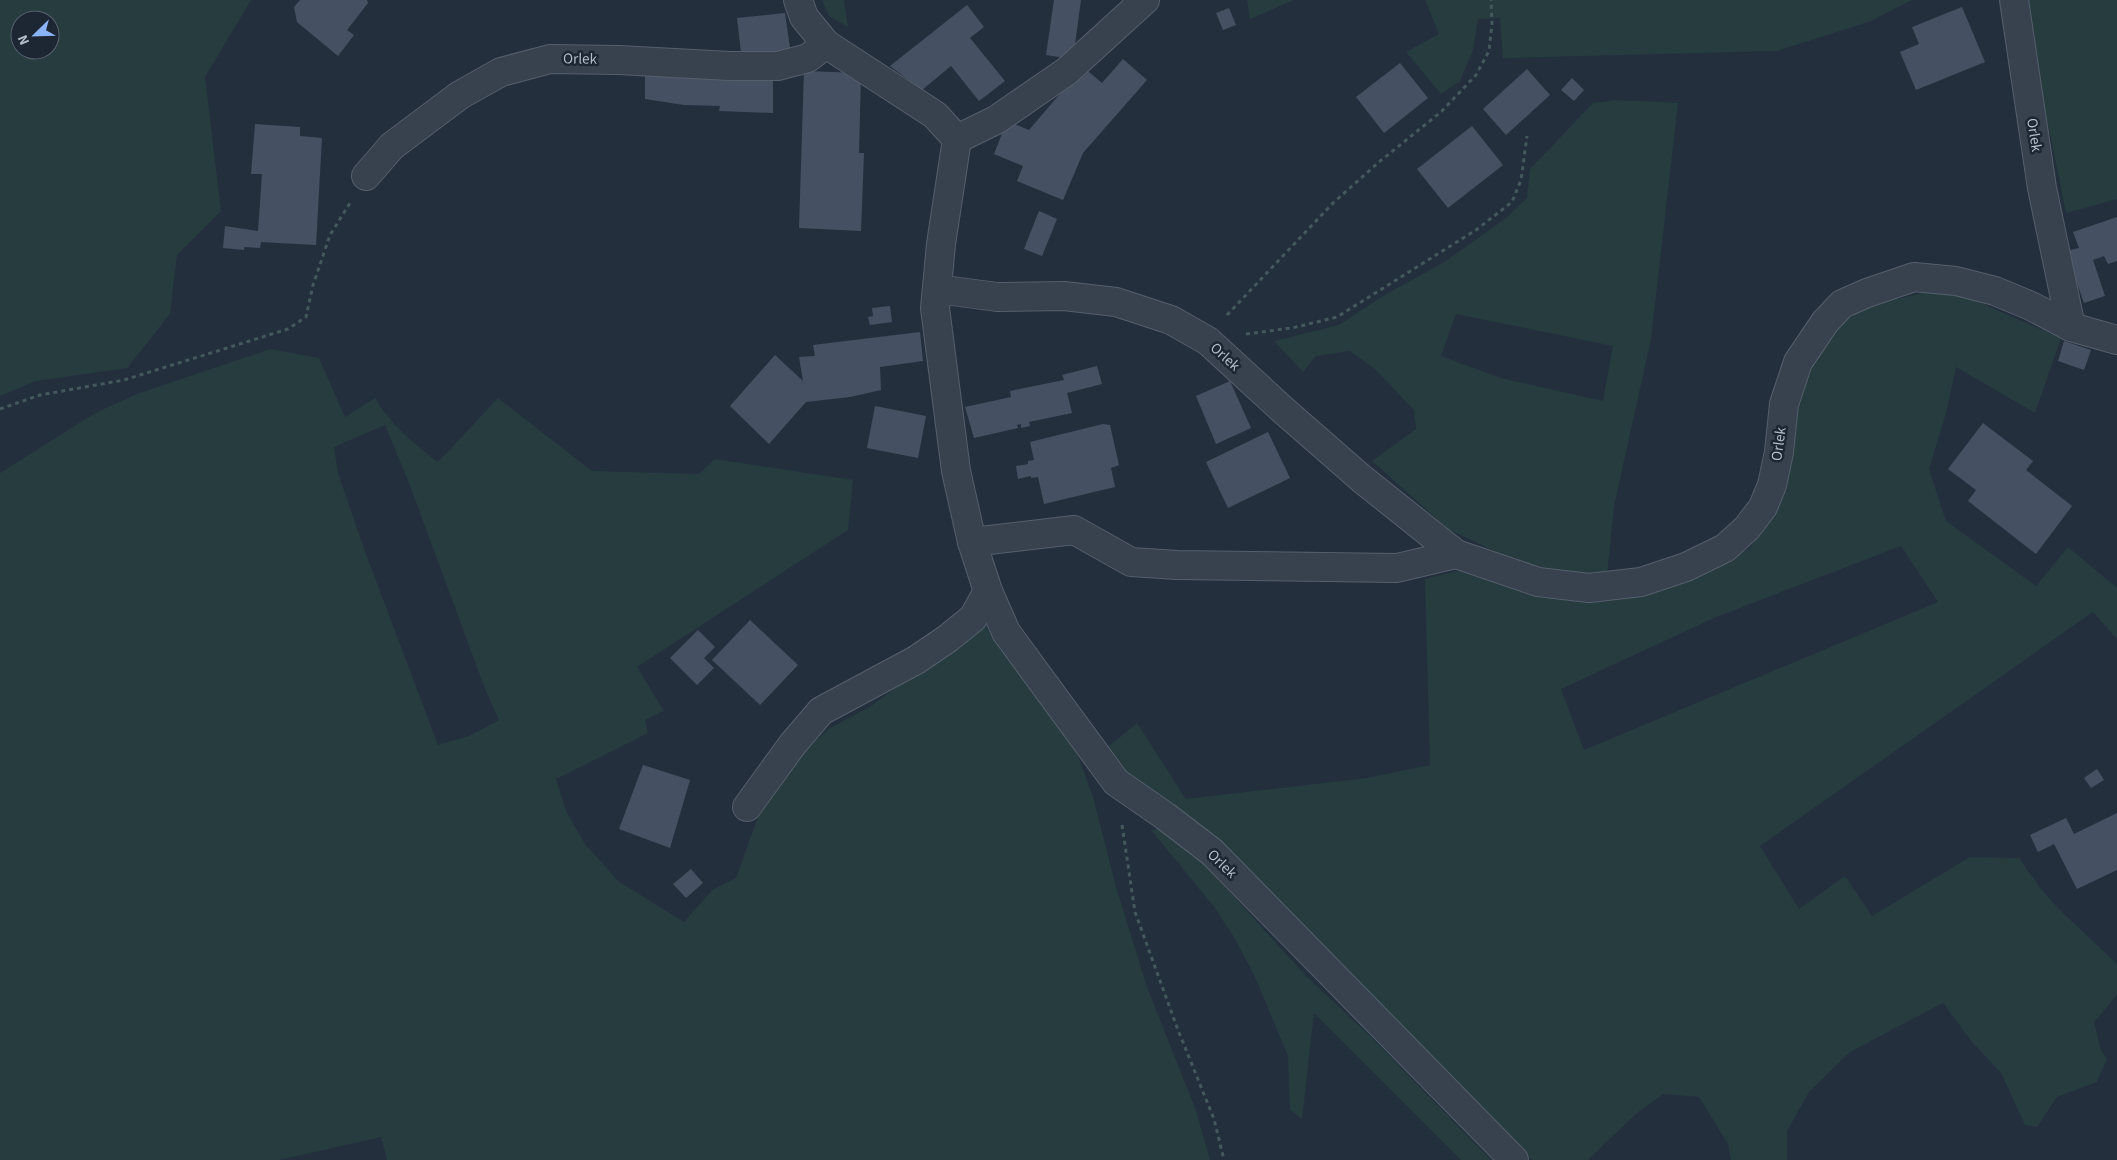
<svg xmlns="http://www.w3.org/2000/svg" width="2117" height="1160" viewBox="0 0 2117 1160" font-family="'Source Sans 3',sans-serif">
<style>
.green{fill:#263c3f;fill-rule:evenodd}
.building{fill:#455162}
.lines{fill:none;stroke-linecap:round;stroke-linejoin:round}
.minor-casing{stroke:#565f6c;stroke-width:30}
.path{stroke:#44595c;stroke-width:3;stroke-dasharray:4 4;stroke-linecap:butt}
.minor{stroke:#38414e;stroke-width:28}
.labels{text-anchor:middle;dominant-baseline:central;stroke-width:5;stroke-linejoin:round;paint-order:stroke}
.street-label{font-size:15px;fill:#b4bcc9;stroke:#1d2633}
</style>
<rect width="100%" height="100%" fill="#242f3e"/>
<g class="green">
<path d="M 0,0 L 251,0 L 205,77 L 221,211 L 177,255 L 170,314 L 127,368 L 36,381 L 0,396 ZM 20,20 L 50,20 L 50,50 L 20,50 Z"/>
<path d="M 822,0 L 844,0 L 848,27 L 829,16 Z"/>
<path d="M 1247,0 L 1294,0 L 1250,19 Z"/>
<path d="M 1425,0 L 1912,0 L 1871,21 L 1777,51 L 1503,58 L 1500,18 L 1478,19 L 1473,50 L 1460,81 L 1441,94 L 1406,52 L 1439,34 Z"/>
<path d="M 2026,0 L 2117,0 L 2117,199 L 2066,213 L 2033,50 Z"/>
<path d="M 1619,100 L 1678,103 L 1651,339 L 1614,506 L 1607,575 L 1558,573 L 1508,558 L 1448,529 L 1372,461 L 1416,429 L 1414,410 L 1375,369 L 1350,351 L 1316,356 L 1303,372 L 1274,341 L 1339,325 L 1383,296 L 1446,261 L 1506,218 L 1527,198 L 1530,169 L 1593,103 ZM 1456,314 L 1613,346 L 1603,401 L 1501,378 L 1441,356 Z"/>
<path d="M 1932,291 L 1971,297 L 1994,309 L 2061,338 L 2035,413 L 1956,367 L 1946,413 L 1929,469 L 1946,521 L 2036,586 L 2068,547 L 2117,588 L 2117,639 L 2093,612 L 1760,846 L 1799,909 L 1845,876 L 1872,916 L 1970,857 L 2019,858 L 2041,889 L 2059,909 L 2117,964 L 2117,995 L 2094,1022 L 2101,1050 L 2107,1059 L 2097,1082 L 2057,1097 L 2037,1127 L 2025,1125 L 2001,1073 L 1972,1042 L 1943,1003 L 1850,1052 L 1809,1092 L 1787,1131 L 1787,1160 L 1731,1160 L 1728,1144 L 1699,1097 L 1663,1094 L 1637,1113 L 1588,1160 L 1532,1160 L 1421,1051 L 1138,789 L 1102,752 L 1137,723 L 1186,799 L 1367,778 L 1430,765 L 1425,579 L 1458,571 L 1537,596 L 1590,603 L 1654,593 L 1749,549 L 1767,525 L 1779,496 L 1788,435 L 1806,371 L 1839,323 L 1875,304 ZM 1901,546 L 1938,602 L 1584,750 L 1561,689 L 1714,618 Z"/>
<path d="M 270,349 L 319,358 L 345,417 L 375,398 C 390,424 414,444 438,462 L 498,398 L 592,471 L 699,474 L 715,459 L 853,480 L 848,530 L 637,667 L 664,711 L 645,720 L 648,733 L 556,779 L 566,811 L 585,844 L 618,881 L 684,922 L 712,890 L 736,878 L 763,803 L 790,764 L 830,728 L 871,706 L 898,686 L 957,648 L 983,623 L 1071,737 L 1093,797 L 1116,887 L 1147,987 L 1195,1108 L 1210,1160 L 387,1160 L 381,1137 L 279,1160 L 0,1160 L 0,473 L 95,413 L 137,394 ZM 385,425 L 409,483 L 485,689 L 499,720 L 469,736 L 438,745 L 367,557 L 338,473 L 334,447 Z"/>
<path d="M 1168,828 L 1219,880 L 1307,977 L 1369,1035 L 1491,1160 L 1461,1160 L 1314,1013 L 1302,1119 L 1290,1110 L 1288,1056 L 1255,977 L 1235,939 L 1215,908 L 1151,830 Z"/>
</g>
<g class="building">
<path d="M 300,0 L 367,0 L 368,3 L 347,30 L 354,35 L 338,56 L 297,22 L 294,7 Z"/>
<path d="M 1054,0 L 1081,0 L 1073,59 L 1046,55 Z"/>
<path d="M 967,5 L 984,27 L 970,38 L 1005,81 L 979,101 L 951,66 L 922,90 L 890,66 Z"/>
<path d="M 1962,7 L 1985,62 L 1916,90 L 1900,52 L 1919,44 L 1912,27 Z"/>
<path d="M 1229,8 L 1236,25 L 1223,30 L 1216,13 Z"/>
<path d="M 785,13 L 791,55 L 742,61 L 737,18 Z"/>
<path d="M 1123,59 L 1147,80 L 1083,153 L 1063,200 L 1017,181 L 1023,166 L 994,154 L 1007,121 L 1029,130 L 1083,67 L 1102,83 Z"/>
<path d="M 1400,63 L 1428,98 L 1384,133 L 1356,97 Z"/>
<path d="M 1527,69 L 1550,95 L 1506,135 L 1483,109 Z"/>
<path d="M 645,71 L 773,77 L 773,113 L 719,111 L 720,106 L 684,105 L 645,99 Z"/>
<path d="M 804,71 L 861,73 L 859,153 L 864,153 L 861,231 L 799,228 Z"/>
<path d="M 1572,78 L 1584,90 L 1574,101 L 1561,90 Z"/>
<path d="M 255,124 L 300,127 L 300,136 L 322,138 L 316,245 L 261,242 L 260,248 L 244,247 L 244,250 L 223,248 L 225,226 L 258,231 L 262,174 L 251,174 Z"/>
<path d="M 1472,126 L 1503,165 L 1448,208 L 1417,169 Z"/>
<path d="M 1039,211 L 1057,219 L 1042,256 L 1024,249 Z"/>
<path d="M 2117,217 L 2117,261 L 2108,264 L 2104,256 L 2093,260 L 2105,296 L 2084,303 L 2066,251 L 2079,248 L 2073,232 Z"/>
<path d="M 890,306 L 892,322 L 870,325 L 868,317 L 873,316 L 872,308 Z"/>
<path d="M 920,332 L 923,361 L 880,367 L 881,390 L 850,397 L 806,402 L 769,444 L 730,406 L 775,355 L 803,381 L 799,357 L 815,356 L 813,345 Z"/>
<path d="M 2064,341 L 2091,350 L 2084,370 L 2058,361 Z"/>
<path d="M 1097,366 L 1102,384 L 1067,393 L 1072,413 L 1029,422 L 1030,426 L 1021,428 L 1021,424 L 1017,425 L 1018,428 L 974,438 L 965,407 L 1011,397 L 1010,391 L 1064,380 L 1062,375 Z"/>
<path d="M 1230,381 L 1251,428 L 1216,444 L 1196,396 Z"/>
<path d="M 875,406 L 926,416 L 918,458 L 867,448 Z"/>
<path d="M 1983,423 L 2033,461 L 2026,470 L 2072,506 L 2036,554 L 1968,501 L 1976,490 L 1948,469 Z"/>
<path d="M 1103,424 L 1110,425 L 1119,465 L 1111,468 L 1115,487 L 1044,504 L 1038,477 L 1031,478 L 1031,476 L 1018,479 L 1016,466 L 1028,464 L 1028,461 L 1034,460 L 1030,442 Z"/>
<path d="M 1268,432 L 1290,478 L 1228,508 L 1206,462 Z"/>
<path d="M 750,620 L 798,665 L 760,705 L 712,660 Z"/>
<path d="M 698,630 L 715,647 L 704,658 L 714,668 L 697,685 L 670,658 Z"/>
<path d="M 643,765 L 690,780 L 670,848 L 619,829 Z"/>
<path d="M 2097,769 L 2104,780 L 2091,788 L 2084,778 Z"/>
<path d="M 2117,813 L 2117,870 L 2077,889 L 2054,844 L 2038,852 L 2030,835 L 2066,818 L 2074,834 Z"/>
<path d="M 691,869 L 703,883 L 686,898 L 673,884 Z"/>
</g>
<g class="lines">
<defs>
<g id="minor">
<path d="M 798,0 L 804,17 L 826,44 L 935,115 L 957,139"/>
<path d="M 2014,0 L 2042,188 L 2071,327"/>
<path d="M 957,139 L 941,244 L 935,308 L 956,471 L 972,542 L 988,591 L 1006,632 L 1116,782 L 1165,816 L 1212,852 L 1514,1160"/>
<path d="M 957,139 L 996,120 L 1067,71 L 1145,0"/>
<path d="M 366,176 L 392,146 L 460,95 L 501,72 L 550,59 L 619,60 L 730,66 L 778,66 L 808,58 L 826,44"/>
<path d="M 937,289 L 997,297 L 1064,296 L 1116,302 L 1171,320 L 1208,341 L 1283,410 L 1362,479 L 1456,554"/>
<path d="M 972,542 L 1074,530 L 1131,562 L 1177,565 L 1397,568 L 1456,554 L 1538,582 L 1589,588 L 1641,582 L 1686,567 L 1725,548 L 1747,528 L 1763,507 L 1772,485 L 1779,452 L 1784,404 L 1798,362 L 1825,322 L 1842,304 L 1867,293 L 1914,277 L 1956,281 L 1995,291 L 2031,306 L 2071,327 L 2117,340"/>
<path d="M 747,807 L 792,745 L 821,711 L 916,660 L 947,639 L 973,618 L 988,591"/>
</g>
</defs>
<use href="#minor" class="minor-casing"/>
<g class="path">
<path d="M 1227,315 L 1333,203 L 1379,162 L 1441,112 L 1476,75 L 1489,51 L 1492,24 L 1491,0"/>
<path d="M 1246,334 L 1292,328 L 1337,317 L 1476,230 L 1512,202 L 1521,180 L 1527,136"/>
<path d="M 0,409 L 40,395 L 124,380 L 288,329 L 306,317 L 313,285 L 330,235 L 350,203"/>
<path d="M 1122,825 L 1135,912 L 1178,1030 L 1214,1119 L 1224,1160"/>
</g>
<use href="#minor" class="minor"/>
</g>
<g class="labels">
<g class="street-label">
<text transform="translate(580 59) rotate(1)">Orlek</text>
<text transform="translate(2034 135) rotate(81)">Orlek</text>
<text transform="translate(1225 357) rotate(42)">Orlek</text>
<text transform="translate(1779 444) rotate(-82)">Orlek</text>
<text transform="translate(1222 864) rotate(44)">Orlek</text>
</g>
</g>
<g transform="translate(35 35) rotate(247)"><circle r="24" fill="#1d2633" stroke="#59626f"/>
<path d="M0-4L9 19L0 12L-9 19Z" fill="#8ab4f8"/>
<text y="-8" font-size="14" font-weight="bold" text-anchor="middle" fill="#b4bcc9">N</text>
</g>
</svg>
